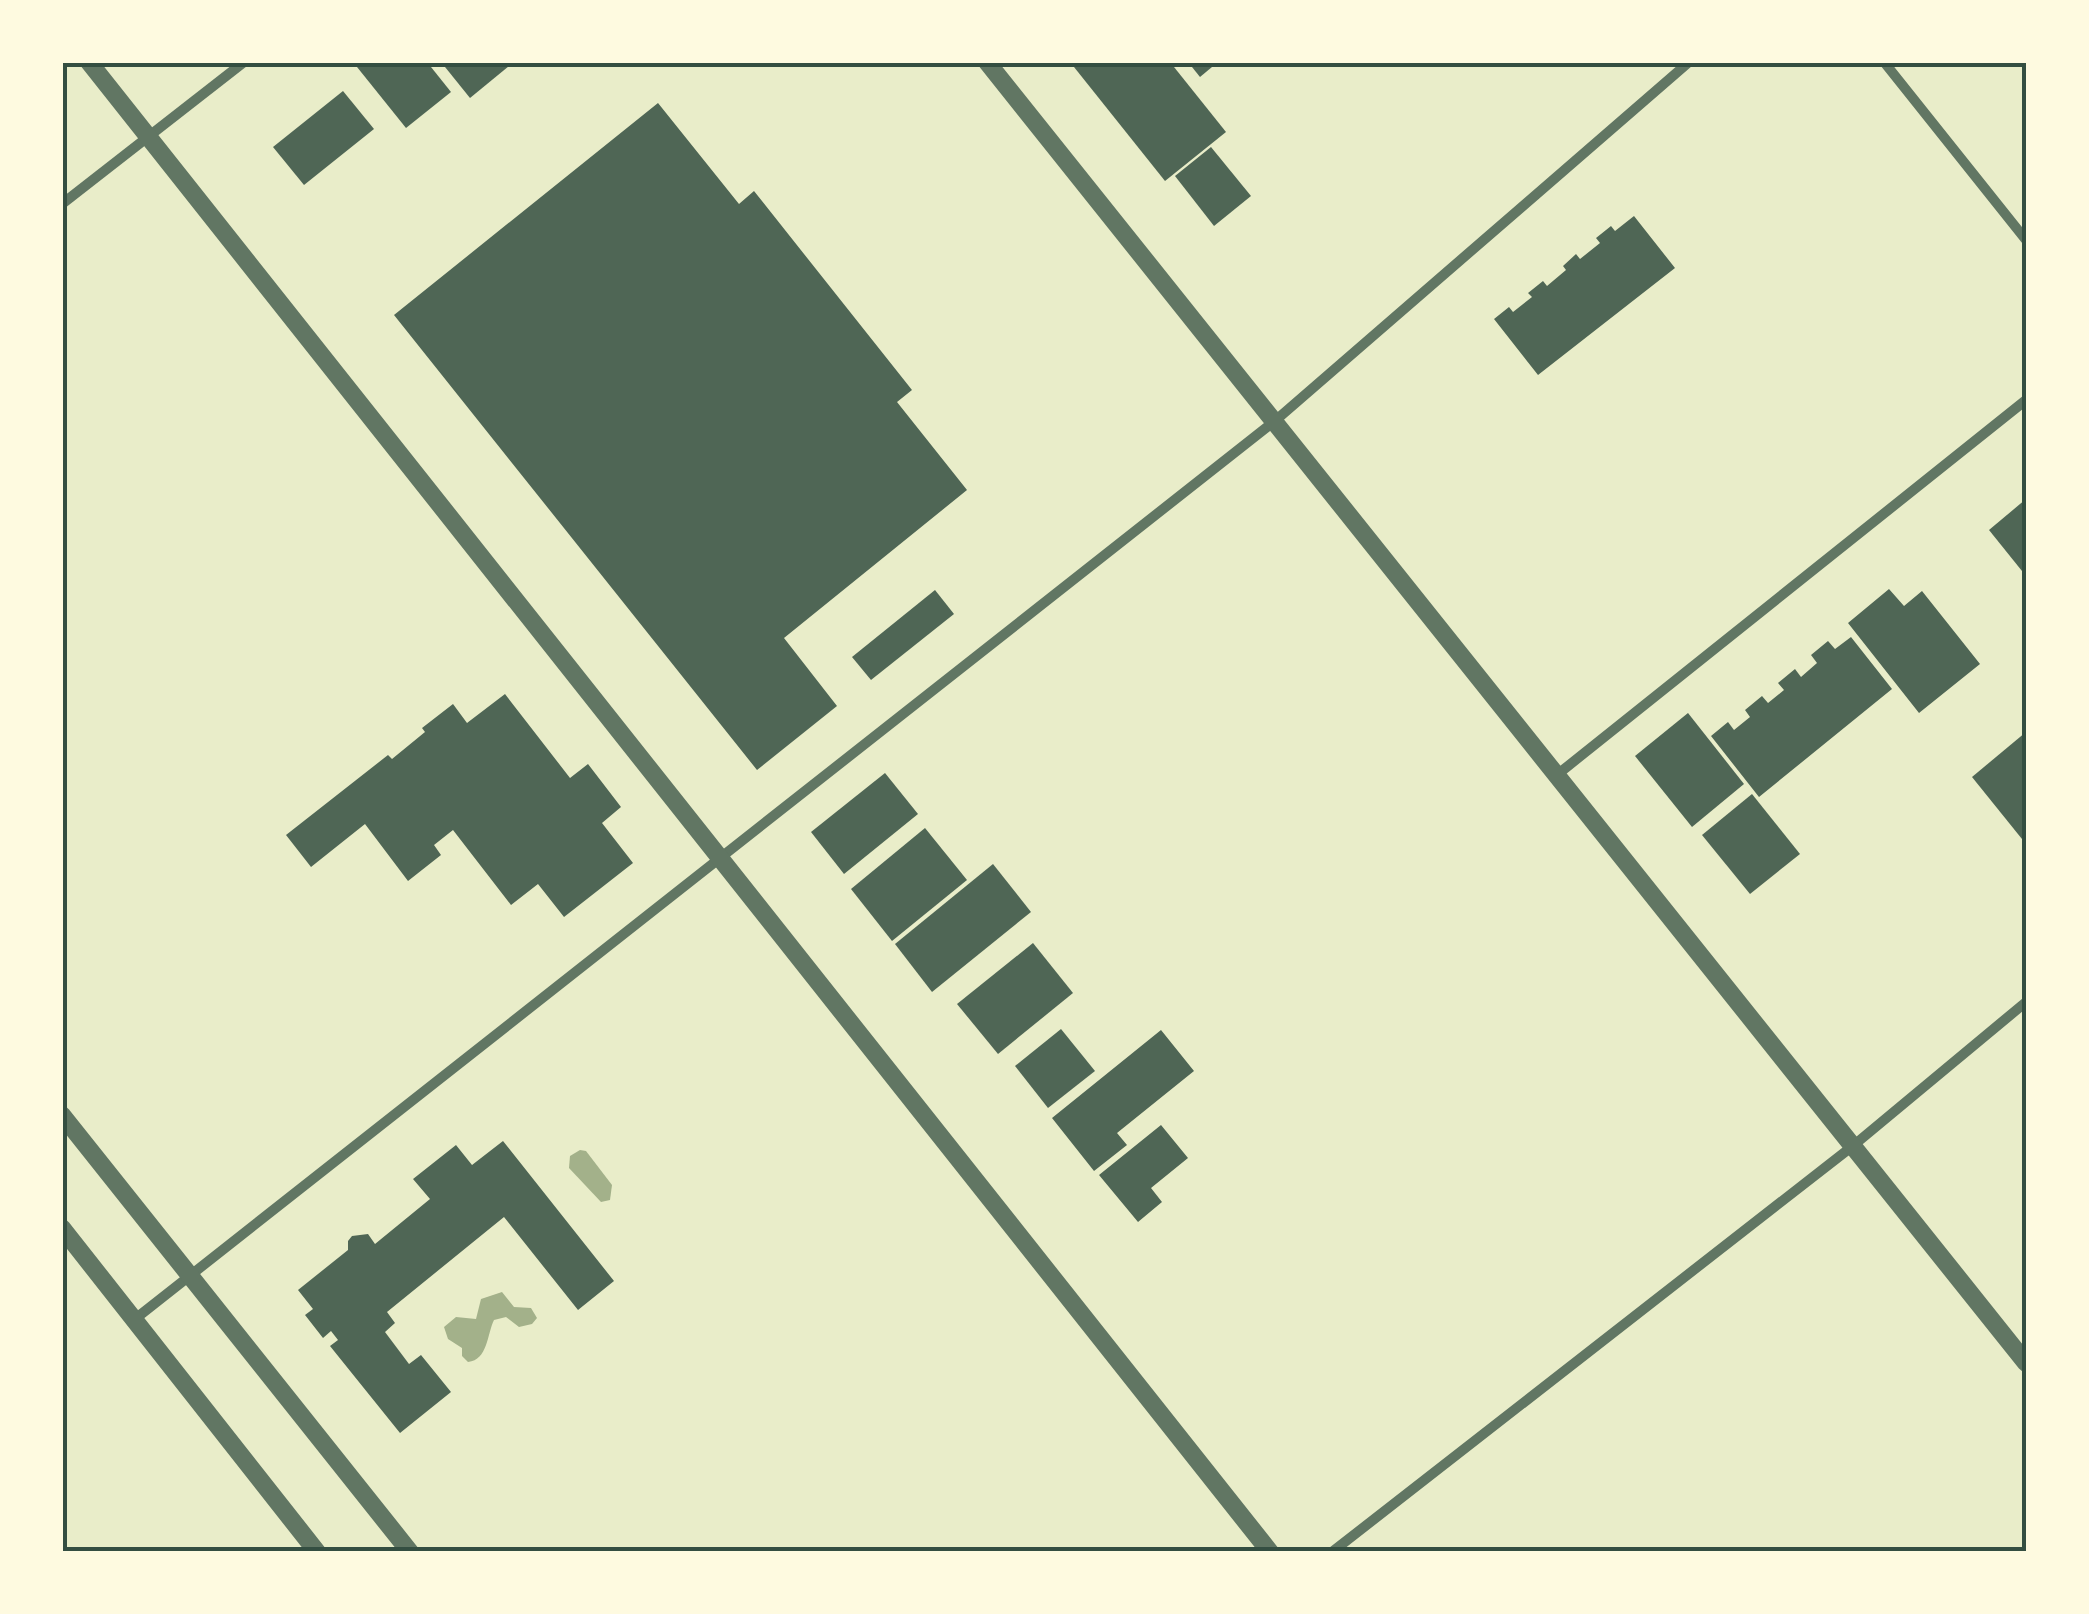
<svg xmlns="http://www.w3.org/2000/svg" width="2089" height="1614" viewBox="0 0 2089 1614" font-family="'PT Serif',serif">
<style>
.water{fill:#a3b18a}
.building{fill:#4f6655}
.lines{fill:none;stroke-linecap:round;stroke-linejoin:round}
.minor{stroke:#617663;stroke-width:10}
.tertiary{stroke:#617663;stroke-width:18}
.neatline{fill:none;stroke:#344e41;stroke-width:4}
</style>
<rect width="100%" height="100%" fill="#e9edc9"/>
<g class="water">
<path d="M 580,1150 L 586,1151 L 612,1185 L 610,1200 L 601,1202 L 569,1168 L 570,1156 Z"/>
<path d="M 502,1292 L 514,1307 L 531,1308 L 537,1318 L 532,1324 L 519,1327 L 506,1317 L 494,1320 C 487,1334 488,1360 468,1362 L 462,1356 L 462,1348 L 448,1339 L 444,1327 L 456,1317 L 476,1319 L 481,1299 Z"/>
</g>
<g class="building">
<path d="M 353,62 L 427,62 L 451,92 L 406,128 Z"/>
<path d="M 441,62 L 506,62 L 509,66 L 470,98 Z"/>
<path d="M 1070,62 L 1170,62 L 1226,132 L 1165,181 Z"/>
<path d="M 1188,62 L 1218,62 L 1200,77 Z"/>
<path d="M 343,91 L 374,129 L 304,185 L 273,147 Z"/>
<path d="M 658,103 L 739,204 L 754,191 L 912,390 L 897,402 L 967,490 L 784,638 L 837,706 L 757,770 L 394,315 Z"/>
<path d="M 1211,147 L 1251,196 L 1214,226 L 1175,176 Z"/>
<path d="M 1634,216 L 1675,268 L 1538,375 L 1494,319 L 1509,307 L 1513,312 L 1532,297 L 1528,293 L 1543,281 L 1547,286 L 1566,270 L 1563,266 L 1576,254 L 1580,259 L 1600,243 L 1596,238 L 1611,226 L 1615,231 Z"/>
<path d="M 2026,499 L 2026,576 L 1989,530 Z"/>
<path d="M 1889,589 L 1904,606 L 1922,591 L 1980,664 L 1919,713 L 1848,623 Z"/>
<path d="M 935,590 L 954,614 L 871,680 L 852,657 Z"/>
<path d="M 1851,637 L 1892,689 L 1759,797 L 1711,736 L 1728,722 L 1734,730 L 1750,717 L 1745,710 L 1762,696 L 1768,703 L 1784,690 L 1778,683 L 1795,669 L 1801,677 L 1817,663 L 1811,655 L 1828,641 L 1835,649 Z"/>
<path d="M 505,694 L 570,778 L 588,764 L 621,807 L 602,823 L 633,863 L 564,917 L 538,884 L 511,905 L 453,830 L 434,845 L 441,855 L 408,881 L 365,824 L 311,867 L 286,835 L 388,755 L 392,759 L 425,732 L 422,728 L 453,704 L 467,723 Z"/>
<path d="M 1688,713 L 1744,784 L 1692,827 L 1635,756 Z"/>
<path d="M 2026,732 L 2026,844 L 1972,777 Z"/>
<path d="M 885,773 L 918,814 L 844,874 L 811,832 Z"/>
<path d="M 1752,794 L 1800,854 L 1750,894 L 1702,835 Z"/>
<path d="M 925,828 L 967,880 L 892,941 L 851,889 Z"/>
<path d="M 993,864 L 1031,912 L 932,992 L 895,944 Z"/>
<path d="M 1033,943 L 1073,993 L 998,1054 L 957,1004 Z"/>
<path d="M 1061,1029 L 1095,1071 L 1048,1108 L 1015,1066 Z"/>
<path d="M 1161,1030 L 1194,1071 L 1117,1133 L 1127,1145 L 1094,1171 L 1052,1118 Z"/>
<path d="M 1161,1125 L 1188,1158 L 1151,1188 L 1162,1202 L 1138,1222 L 1099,1175 Z"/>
<path d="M 503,1141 L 614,1281 L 578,1310 L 504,1217 L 387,1312 L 395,1323 L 385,1332 L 409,1364 L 421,1355 L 451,1392 L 400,1433 L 330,1346 L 338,1340 L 331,1331 L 323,1338 L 305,1315 L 313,1309 L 298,1290 L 348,1250 L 348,1241 L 352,1236 L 368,1234 L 375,1244 L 430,1199 L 413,1179 L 456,1145 L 472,1165 Z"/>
</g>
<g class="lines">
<g class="minor">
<path d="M 1884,62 L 2026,240"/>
<path d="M 62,204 L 244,62"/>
<path d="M 1558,774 L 2026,400"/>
<path d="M 135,1319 L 1276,420 L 1689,62"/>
<path d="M 1332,1552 L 1854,1145 L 2026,1002"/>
</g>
<g class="tertiary">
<path d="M 89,62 L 1270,1552"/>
<path d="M 987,62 L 2026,1363"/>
<path d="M 62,1115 L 410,1552"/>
<path d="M 62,1228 L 317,1552"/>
</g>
</g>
<rect width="2089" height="1614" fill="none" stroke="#fefae0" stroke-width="130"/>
<rect x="65" y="65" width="1959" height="1484" class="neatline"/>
</svg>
